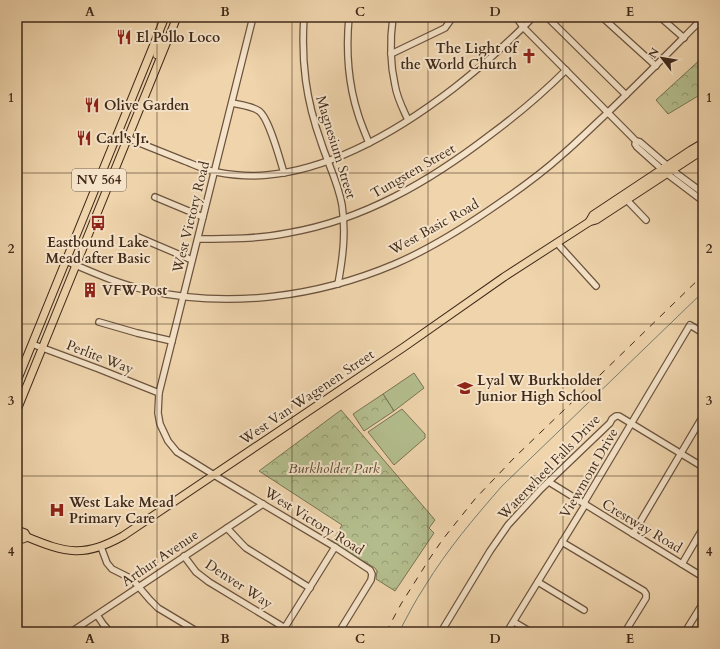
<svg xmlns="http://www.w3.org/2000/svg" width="720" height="649" viewBox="0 0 720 649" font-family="Cardo,serif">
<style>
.grass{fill:#b4be8e;stroke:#7a7454}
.forest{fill:url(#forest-crowns);stroke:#7a7454}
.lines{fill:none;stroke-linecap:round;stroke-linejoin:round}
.stream{stroke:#767f72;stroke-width:1}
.minor-casing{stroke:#6c543e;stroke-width:8}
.major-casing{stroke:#402a1a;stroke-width:9}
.minor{stroke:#f5e3c9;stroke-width:5.5}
.major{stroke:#efd4ac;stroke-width:7}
.rail{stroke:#402a1a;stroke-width:1;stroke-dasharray:7 7;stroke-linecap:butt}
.grid{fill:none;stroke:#402a1a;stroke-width:1;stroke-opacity:0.55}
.labels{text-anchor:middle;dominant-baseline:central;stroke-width:4;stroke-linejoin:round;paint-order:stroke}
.shield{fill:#f5e3c9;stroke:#76624e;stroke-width:1}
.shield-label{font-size:13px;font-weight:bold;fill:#402a1a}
.poi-label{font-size:14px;font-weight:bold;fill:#402a1a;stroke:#f5e3c9;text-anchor:start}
.street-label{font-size:14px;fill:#402a1a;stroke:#f5e3c9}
.park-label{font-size:14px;font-style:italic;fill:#574831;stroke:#f5e3c9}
.neatline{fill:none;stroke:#402a1a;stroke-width:1.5}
.grid-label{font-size:13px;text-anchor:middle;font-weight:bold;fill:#402a1a}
</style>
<defs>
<pattern id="forest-crowns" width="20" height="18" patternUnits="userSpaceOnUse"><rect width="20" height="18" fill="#b4be8e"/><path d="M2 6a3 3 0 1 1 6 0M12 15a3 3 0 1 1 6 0" fill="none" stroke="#949b73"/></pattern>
</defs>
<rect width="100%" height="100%" fill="#efd4ac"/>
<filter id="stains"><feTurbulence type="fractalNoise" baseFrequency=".005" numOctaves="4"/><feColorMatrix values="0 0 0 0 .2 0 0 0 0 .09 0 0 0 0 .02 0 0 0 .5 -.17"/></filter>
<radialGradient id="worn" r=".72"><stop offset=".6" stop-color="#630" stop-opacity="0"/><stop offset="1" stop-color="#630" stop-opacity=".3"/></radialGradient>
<g class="grass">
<path d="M 414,373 L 424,388 L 394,411 L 383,394 Z"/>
<path d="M 402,409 L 425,434 L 425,438 L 394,465 L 368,432 Z"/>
</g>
<g class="forest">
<path d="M 703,57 L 703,93 L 668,114 L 656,100 Z"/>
<path d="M 383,394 L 394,411 L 364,431 L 353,414 Z"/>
<path d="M 341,410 L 435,520 L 429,528 L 434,533 L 395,591 L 376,579 L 377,571 L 375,568 L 332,542 L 342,525 L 259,471 Z"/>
</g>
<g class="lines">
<path class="stream" d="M 399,632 C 407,617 415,601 425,586 C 447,550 474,518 502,486 L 703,292"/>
<defs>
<g id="minor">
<path d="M 253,17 L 159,393 L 158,413 L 160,424 L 168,441 L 177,452 L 214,475 L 335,547 L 370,570 L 372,574 L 371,580 L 339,632"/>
<path d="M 304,17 C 301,62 306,100 321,142 C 328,164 338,182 342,205 C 346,232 343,257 338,284"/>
<path d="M 349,17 C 346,49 348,83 358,114 C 361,124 365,133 369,143"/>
<path d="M 393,17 C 390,39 390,63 395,85 C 397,98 403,109 408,120"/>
<path d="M 516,17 L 523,27 L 636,141 L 640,142 L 676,173 L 703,193"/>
<path d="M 547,17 L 626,95"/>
<path d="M 602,17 L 656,66"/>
<path d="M 660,17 L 684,38"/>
<path d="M 391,54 L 445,28 L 450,21 L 451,17"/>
<path d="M 232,103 C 241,105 252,106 259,111 C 269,118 280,160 284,173"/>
<path d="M 117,134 C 139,143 160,151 182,160 C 193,164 204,170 216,172 C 232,175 250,177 267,175 C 334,169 402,128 454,88 C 469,76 484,64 498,51 C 510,40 522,29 533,17"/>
<path d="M 636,141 L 635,144 L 637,147 L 666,173 L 703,201"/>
<path d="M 155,197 L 203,217"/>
<path d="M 624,197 L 646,220"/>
<path d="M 138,237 L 192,260"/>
<path d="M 198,239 C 228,239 258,239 288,233 C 364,220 430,181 490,135 C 517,115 542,94 566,70"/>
<path d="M 557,243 L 596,286"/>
<path d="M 66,261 C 92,272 118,284 146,290 C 229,309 317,297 395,264 C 432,248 465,227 498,204 C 520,189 542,173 562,155 C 576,143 589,130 603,117 C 637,85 670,51 703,18"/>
<path d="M 99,322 L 137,333 L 172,341"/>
<path d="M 32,344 L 99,369 L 159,393"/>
<path d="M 549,482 L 703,577"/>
<path d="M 227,528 L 241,543 L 246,548 L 310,588"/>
<path d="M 633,534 L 703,416"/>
<path d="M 562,542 L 644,591 L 646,594 L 646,598 L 625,632"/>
<path d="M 101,547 L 107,563 L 112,569 L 132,579 L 150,600 L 158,608 L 198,632"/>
<path d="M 184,556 L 196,572 L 209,582 L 285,628"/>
<path d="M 682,564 L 703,528"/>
<path d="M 538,582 L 584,610"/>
<path d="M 97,615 L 103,624 L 110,632"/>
<path d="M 514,622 L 531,632"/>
<path d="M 71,632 L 263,504"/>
<path d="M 282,632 L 335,547"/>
<path d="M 441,632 L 490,551 L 508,525 L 541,489 L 610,423 L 612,419 L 616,416 L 619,416 L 703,467"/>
<path d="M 507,632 L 585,505 L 585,501 L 690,325 L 703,333"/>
<path d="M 685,632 L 703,603"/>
</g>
<g id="major">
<path d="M 157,55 L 161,41 L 159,32"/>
<path d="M 589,222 L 593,215 L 691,150 L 703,143"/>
<path d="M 17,381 L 165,17"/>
<path d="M 17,410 L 177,17"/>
<path d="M 17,530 L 25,533 L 27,537"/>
<path d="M 17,537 L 23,539 L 27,537 C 66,553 84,558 123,536 L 404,347 L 504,277 L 589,222 L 596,220 L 703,150"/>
</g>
</defs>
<use href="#minor" class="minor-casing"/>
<use href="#major" class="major-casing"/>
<use href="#minor" class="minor"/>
<use href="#major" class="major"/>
<path class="rail" d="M 386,632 L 401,604 L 430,558 L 443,539 L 475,499 L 515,457 L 565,409 L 703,275"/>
</g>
<path class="grid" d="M 157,17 L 157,632M 292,17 L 292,632M 428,17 L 428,632M 563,17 L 563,632M 17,173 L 703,173M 17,324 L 703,324M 17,476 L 703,476"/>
<defs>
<symbol id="restaurant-bare" viewBox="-9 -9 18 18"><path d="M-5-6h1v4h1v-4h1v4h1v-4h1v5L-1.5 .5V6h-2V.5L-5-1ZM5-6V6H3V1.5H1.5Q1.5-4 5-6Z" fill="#8f2418" stroke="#f5e3c9" stroke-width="2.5" paint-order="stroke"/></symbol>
<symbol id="church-bare" viewBox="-9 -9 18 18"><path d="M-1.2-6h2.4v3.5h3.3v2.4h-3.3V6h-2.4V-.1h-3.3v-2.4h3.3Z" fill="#8f2418" stroke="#f5e3c9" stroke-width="2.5" paint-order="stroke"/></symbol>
<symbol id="bus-bare" viewBox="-9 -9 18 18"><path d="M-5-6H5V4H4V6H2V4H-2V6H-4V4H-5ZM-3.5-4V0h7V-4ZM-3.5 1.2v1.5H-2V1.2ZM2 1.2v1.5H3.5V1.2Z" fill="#8f2418" stroke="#f5e3c9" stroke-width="2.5" paint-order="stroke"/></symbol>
<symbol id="building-bare" viewBox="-9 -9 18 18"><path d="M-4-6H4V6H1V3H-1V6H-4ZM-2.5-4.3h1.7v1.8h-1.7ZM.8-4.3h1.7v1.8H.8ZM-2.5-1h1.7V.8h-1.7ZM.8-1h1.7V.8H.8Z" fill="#8f2418" stroke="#f5e3c9" stroke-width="2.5" paint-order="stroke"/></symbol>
<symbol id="school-bare" viewBox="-9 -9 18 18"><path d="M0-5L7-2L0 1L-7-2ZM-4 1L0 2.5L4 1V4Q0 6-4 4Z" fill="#8f2418" stroke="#f5e3c9" stroke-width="2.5" paint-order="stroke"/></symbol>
<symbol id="hospital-bare" viewBox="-9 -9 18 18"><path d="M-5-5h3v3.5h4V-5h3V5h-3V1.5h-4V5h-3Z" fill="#8f2418" stroke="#f5e3c9" stroke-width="2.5" paint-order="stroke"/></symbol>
</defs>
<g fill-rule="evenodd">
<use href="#restaurant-bare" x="113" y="26" width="22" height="22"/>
<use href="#church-bare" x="518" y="45" width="22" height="22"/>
<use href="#restaurant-bare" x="81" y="94" width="22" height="22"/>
<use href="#restaurant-bare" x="73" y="127" width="22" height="22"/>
<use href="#bus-bare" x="87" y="212" width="22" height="22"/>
<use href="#building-bare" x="79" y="279" width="22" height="22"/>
<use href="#school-bare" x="454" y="377" width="22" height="22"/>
<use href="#hospital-bare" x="46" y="499" width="22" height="22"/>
</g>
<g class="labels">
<rect class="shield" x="72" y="169" width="54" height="22" rx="3"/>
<g class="shield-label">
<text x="99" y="180">NV 564</text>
</g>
<g class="poi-label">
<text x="136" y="37">El Pollo Loco</text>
<text x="517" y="48" text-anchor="end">The Light of<tspan x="517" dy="16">the World Church</tspan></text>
<text x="104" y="105">Olive Garden</text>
<text x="96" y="138">Carl's Jr.</text>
<text x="98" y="242" text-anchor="middle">Eastbound Lake<tspan x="98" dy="16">Mead after Basic</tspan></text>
<text x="102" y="290">VFW Post</text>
<text x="477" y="380">Lyal W Burkholder<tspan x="477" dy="16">Junior High School</tspan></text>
<text x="69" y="502">West Lake Mead<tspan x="69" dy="16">Primary Care</tspan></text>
</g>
<g class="street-label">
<text transform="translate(336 147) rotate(73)">Magnesium Street</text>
<text transform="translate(413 171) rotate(-30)">Tungsten Street</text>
<text transform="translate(191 217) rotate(-76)">West Victory Road</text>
<text transform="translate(434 227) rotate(-29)">West Basic Road</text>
<text transform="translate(100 357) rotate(21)">Perlite Way</text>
<text transform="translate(307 397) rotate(-34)">West Van Wagenen Street</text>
<text transform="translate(549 467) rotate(-46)">Waterwheel Falls Drive</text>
<text transform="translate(589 473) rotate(-60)">Viewmont Drive</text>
<text transform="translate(314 521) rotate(32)">West Victory Road</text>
<text transform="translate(642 526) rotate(31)">Crestway Road</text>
<text transform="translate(160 558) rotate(-34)">Arthur Avenue</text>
<text transform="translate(239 584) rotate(33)">Denver Way</text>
</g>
<g class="park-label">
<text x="334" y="468">Burkholder Park</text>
</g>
</g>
<rect width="720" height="649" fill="none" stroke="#efd4ac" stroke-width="44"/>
<g transform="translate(662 58) rotate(301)" stroke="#f5e3c9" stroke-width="3" paint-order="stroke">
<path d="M0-3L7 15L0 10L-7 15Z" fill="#402a1a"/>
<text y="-6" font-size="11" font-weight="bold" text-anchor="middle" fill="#402a1a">N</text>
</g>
<rect x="22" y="22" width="676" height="605" class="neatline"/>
<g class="grid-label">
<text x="90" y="16">A</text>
<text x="225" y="16">B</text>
<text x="360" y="16">C</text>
<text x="495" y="16">D</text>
<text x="630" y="16">E</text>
<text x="11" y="102">1</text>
<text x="709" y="102">1</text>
<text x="11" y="253">2</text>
<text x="709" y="253">2</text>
<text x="11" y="405">3</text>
<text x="709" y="405">3</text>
<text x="11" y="556">4</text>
<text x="709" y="556">4</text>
<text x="90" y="643">A</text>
<text x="225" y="643">B</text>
<text x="360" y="643">C</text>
<text x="495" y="643">D</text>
<text x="630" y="643">E</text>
</g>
<rect width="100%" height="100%" filter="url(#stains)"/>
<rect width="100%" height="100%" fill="url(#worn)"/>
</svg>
